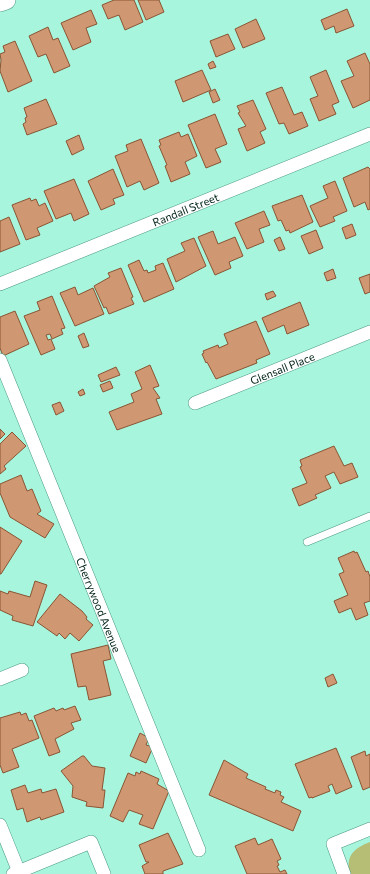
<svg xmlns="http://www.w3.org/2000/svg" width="370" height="874" viewBox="0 0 370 874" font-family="Commissioner,sans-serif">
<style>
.green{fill:#b6bd74}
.building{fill:#d09773;stroke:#895533}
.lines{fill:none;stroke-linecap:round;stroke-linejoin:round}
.lane-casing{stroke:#4a9882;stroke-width:8}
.street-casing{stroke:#4a9882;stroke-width:14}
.secondary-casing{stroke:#4a9882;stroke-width:20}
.lane{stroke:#fff;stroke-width:7}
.street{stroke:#fff;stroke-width:13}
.secondary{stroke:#fff;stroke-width:19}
.labels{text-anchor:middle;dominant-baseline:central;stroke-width:3;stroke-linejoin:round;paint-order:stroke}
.street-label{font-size:11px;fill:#01221a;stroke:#cefbec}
</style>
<rect width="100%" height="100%" fill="#a7f5dd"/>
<path class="green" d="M 370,842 L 370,874 L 350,874 C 345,856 354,848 370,842 Z"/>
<g class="building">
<path d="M 114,0 L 134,0 L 143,22 L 125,30 L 119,15 L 108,19 L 102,5 Z"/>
<path d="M 138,0 L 159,0 L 164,12 L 146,20 Z"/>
<path d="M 347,9 L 354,26 L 336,33 L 334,26 L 325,30 L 321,20 Z"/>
<path d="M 91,10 L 97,24 L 86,28 L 91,42 L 73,50 L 61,23 Z"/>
<path d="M 256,19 L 265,39 L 243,48 L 235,29 Z"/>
<path d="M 48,27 L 53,40 L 58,38 L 70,66 L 54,73 L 46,54 L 38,57 L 29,36 Z"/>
<path d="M 228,34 L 235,49 L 216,57 L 210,41 Z"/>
<path d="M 15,41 L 32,81 L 8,92 L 0,71 L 1,60 L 0,54 L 5,52 L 3,46 Z"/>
<path d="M 365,53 L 370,64 L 370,100 L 353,108 L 341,81 L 354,76 L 347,61 Z"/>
<path d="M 213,61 L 216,67 L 210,69 L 208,64 Z"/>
<path d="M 202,70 L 211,90 L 183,102 L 175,81 Z"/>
<path d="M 326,70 L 339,102 L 332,105 L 336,114 L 319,121 L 310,99 L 318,96 L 310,77 Z"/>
<path d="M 282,87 L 294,115 L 302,112 L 308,126 L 289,134 L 284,123 L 279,124 L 266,93 Z"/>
<path d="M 215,89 L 220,100 L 213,103 L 209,92 Z"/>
<path d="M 46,99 L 57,124 L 27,135 L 23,124 L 26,122 L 25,118 L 27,117 L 24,108 Z"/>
<path d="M 253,100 L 266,129 L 260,132 L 265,143 L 247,151 L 238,129 L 246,126 L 238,113 L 240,112 L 237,106 Z"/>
<path d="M 215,114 L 227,144 L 215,149 L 221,162 L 206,168 L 188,125 Z"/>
<path d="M 179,132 L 181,137 L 188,134 L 197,156 L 185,162 L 190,174 L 171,182 L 165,166 L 167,165 L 159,146 L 161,145 L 159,140 Z"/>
<path d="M 79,135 L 84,149 L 72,155 L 66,141 Z"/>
<path d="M 141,139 L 159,183 L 144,190 L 140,181 L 127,187 L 115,156 L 128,151 L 126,145 Z"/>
<path d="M 368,167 L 370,169 L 370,209 L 368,210 L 365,202 L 354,207 L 343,178 Z"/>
<path d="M 113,169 L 124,195 L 113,199 L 115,204 L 101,210 L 88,181 Z"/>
<path d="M 74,179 L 89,214 L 74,221 L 71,213 L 56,219 L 44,191 Z"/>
<path d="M 335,181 L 347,211 L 333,217 L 335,221 L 320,227 L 310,206 L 328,198 L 323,186 Z"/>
<path d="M 302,195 L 313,222 L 290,233 L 289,230 L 286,231 L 281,220 L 278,221 L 272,206 Z"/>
<path d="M 30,198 L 31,201 L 36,199 L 39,206 L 45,203 L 53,221 L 37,228 L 40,235 L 26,240 L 12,205 Z"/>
<path d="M 264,211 L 270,225 L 259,229 L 264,242 L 247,249 L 235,223 Z"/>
<path d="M 9,217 L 20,244 L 0,252 L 0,221 Z"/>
<path d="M 352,224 L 356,235 L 346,239 L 342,228 Z"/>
<path d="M 316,230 L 323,248 L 309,254 L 301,236 Z"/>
<path d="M 213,231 L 218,244 L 235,237 L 243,256 L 229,262 L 231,268 L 215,275 L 198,237 Z"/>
<path d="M 280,237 L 285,249 L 279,251 L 274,240 Z"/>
<path d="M 194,238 L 206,266 L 176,282 L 167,259 L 185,251 L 181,243 Z"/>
<path d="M 139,260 L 144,271 L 147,270 L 148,273 L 156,270 L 155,266 L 163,263 L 174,289 L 144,302 L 128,265 Z"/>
<path d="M 121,268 L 133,297 L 131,298 L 134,304 L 109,314 L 106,307 L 104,308 L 94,286 L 110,277 L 108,273 Z"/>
<path d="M 333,269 L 336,278 L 327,281 L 324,273 Z"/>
<path d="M 370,274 L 370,292 L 365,294 L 359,278 Z"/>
<path d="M 75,287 L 78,295 L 93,288 L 104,314 L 75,326 L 60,293 Z"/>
<path d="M 273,291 L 276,296 L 267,300 L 265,294 Z"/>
<path d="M 52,296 L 65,328 L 61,329 L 63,334 L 52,339 L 50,334 L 46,335 L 48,340 L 51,339 L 55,349 L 41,355 L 24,316 L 40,310 L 37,302 Z"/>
<path d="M 300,302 L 309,325 L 287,334 L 284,325 L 268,332 L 262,318 Z"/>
<path d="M 15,311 L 29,344 L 3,356 L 0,348 L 0,317 Z"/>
<path d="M 256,321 L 270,354 L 256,360 L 257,363 L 216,379 L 207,362 L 206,363 L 202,354 L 204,353 L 203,351 L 218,345 L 219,348 L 228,344 L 224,334 Z"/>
<path d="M 84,333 L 89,346 L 83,348 L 78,336 Z"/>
<path d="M 150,365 L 159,386 L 153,388 L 160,398 L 156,399 L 162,414 L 117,430 L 109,412 L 134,402 L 131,394 L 142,389 L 135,372 Z"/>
<path d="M 116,367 L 120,375 L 101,382 L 98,375 Z"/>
<path d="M 110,381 L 113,388 L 103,392 L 100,385 Z"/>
<path d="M 83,389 L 85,394 L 80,396 L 78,392 Z"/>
<path d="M 60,402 L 64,411 L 56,415 L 52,405 Z"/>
<path d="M 0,429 L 5,434 L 0,439 Z"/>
<path d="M 12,432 L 26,446 L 4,466 L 6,469 L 0,474 L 0,444 Z"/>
<path d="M 334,446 L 344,466 L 352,463 L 358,477 L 340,484 L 334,472 L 325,476 L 331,488 L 315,495 L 317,498 L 299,506 L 292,489 L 307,483 L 300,467 L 302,466 L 300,460 Z"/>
<path d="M 21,475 L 27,491 L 32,489 L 41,511 L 37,514 L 54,524 L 45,538 L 10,517 L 0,493 L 0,484 Z"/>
<path d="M 0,527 L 22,541 L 1,574 L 0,574 Z"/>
<path d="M 354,551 L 355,553 L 357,552 L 366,572 L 368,571 L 370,577 L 370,601 L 364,603 L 368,615 L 356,620 L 351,608 L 339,613 L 334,601 L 348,595 L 339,574 L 344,572 L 338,558 Z"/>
<path d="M 35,581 L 47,585 L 33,626 L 12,620 L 13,616 L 0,610 L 0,591 L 8,594 L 9,591 L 30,597 Z"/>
<path d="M 60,594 L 82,611 L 87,617 L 86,619 L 93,625 L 79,641 L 70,633 L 65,639 L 59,633 L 57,636 L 37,622 Z"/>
<path d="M 108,645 L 111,659 L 103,661 L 111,695 L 89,700 L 86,686 L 78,687 L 71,654 Z"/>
<path d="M 333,674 L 337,683 L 328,687 L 325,678 Z"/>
<path d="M 75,706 L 81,720 L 71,723 L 74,729 L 55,739 L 60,752 L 49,756 L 34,716 L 54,708 L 56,711 L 63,708 L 64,710 Z"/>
<path d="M 20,712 L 21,715 L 26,713 L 29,721 L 32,720 L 39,738 L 12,749 L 19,767 L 3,773 L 0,765 L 0,718 Z"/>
<path d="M 140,733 L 149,738 L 146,745 L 153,747 L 146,763 L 130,756 Z"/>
<path d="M 336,748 L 352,787 L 336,794 L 332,784 L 328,786 L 330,791 L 312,798 L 312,797 L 309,798 L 295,764 Z"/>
<path d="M 365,751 L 366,756 L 370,754 L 370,787 L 363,790 L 351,757 Z"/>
<path d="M 82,756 L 84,756 L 92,766 L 105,768 L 102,790 L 105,790 L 103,808 L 86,806 L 87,802 L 72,797 L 73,786 L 61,771 Z"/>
<path d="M 224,760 L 248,774 L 246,778 L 266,787 L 265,789 L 275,793 L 276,790 L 281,792 L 280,795 L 284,797 L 281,802 L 301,811 L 293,831 L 209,795 Z"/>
<path d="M 141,771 L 159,779 L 157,784 L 169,791 L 153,829 L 139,824 L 143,815 L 129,810 L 123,822 L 110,816 L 128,773 L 135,776 L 136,772 L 140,774 Z"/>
<path d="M 25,785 L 28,793 L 41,789 L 42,793 L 56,789 L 64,812 L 41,820 L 40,817 L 27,822 L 23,808 L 17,810 L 11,790 Z"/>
<path d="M 168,833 L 183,864 L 163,871 L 163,874 L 145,874 L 142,866 L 149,862 L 146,862 L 139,845 Z"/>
<path d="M 255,838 L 258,845 L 272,839 L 281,859 L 277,861 L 279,865 L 277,866 L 280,872 L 285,870 L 287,874 L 247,874 L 235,846 Z"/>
</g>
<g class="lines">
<defs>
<path id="lane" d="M 307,542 L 370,516"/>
<g id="street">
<path id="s1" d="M 0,284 L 370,134"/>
<path id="s2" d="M 0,360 L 199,850"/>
<path id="s3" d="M 195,403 L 370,332"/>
<path d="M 0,679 L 22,670"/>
<path d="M 0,825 L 19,872"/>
<path d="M 13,874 L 91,842 L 104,874"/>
<path d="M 344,874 L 333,844 L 370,829"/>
</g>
<path id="secondary" d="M 0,2 L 6,0"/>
</defs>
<use href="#lane" class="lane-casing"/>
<use href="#street" class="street-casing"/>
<use href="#secondary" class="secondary-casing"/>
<use href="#lane" class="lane"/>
<use href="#street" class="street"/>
<use href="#secondary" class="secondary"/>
</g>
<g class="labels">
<g class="street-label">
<text stroke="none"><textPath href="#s1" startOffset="200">Randall Street</textPath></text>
<text stroke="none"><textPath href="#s3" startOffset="94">Glensall Place</textPath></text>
<text stroke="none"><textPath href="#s2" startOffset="264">Cherrywood Avenue</textPath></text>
</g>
</g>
</svg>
